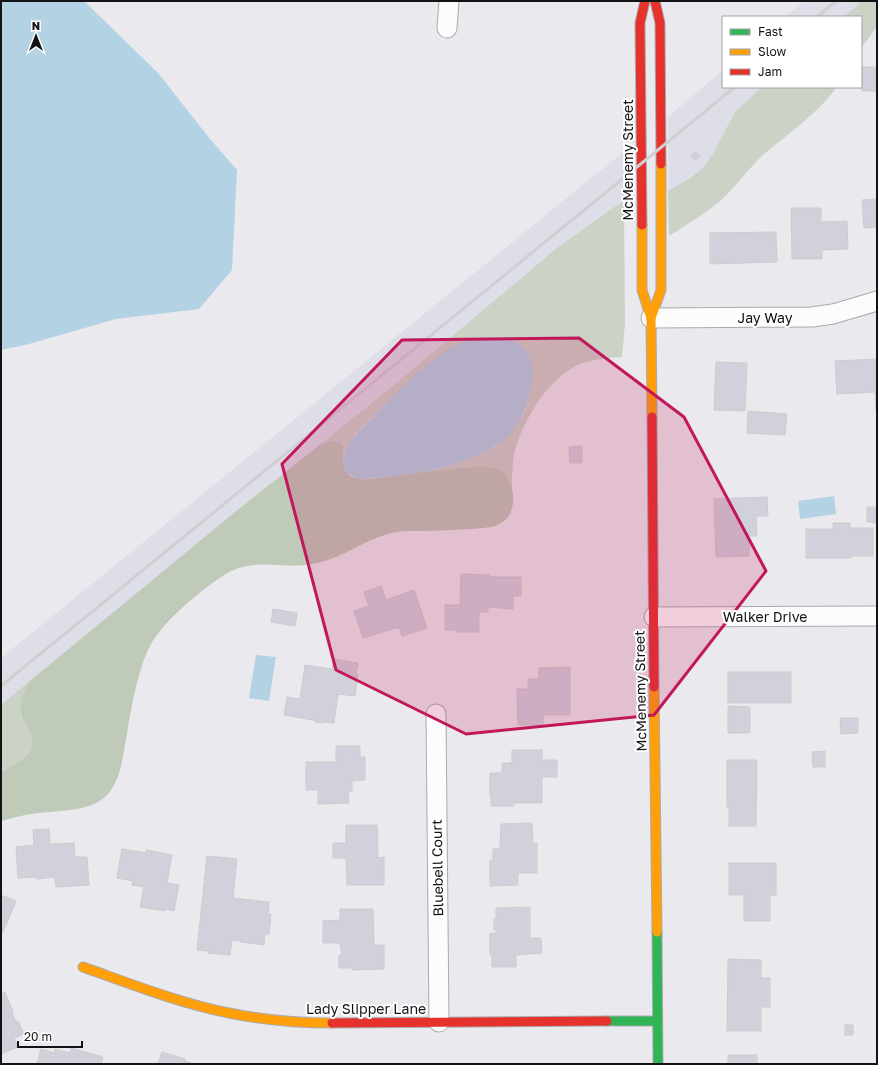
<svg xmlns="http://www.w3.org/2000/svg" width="878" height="1065" viewBox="0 0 878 1065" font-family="'Golos Text',sans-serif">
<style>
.built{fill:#dddee8}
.green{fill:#cbd3c7}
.forest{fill:#bfcab8}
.water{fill:#b3d2e3}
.building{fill:#d1d1db;stroke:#cccccf}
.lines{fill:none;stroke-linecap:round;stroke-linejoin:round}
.street-casing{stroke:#ababae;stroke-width:21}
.fast-casing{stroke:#ababae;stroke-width:11}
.slow-casing{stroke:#ababae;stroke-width:11}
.jam-casing{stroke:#ababae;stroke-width:11}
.street{stroke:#fcfcfc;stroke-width:19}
.fast{stroke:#30b455;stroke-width:9}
.slow{stroke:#ff9f0a;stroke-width:9}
.jam{stroke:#e5322d;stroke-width:9}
.rail{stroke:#d0d0d0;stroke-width:3}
.marked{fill:#c2185b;fill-opacity:0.2;stroke:#c2185b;stroke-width:3;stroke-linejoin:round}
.labels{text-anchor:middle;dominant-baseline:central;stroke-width:4;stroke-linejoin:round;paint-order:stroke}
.street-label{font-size:14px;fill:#131316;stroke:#fff}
</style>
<rect width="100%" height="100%" fill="#eaeaee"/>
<g class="built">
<path d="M 804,1 L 864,1 L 846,17 L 785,17 Z"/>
<path d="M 723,70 L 723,87 L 763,87 L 740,156 L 669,209 L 668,117 Z"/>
<path d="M 633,144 L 633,196 L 1,712 L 1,658 Z"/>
</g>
<g class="green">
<path d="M 862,1 L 877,1 L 877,27 L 861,48 L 861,17 L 844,17 Z"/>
<path d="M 762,87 L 837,87 C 817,114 789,133 763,155 C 747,170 735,188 719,202 C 703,215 686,225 669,236 L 668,191 L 689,179 L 703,168 L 714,152 L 735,112 Z"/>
<path d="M 624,201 L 625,324 L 622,357 C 608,358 594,359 580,364 C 549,377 524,419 515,450 C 512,464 512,479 512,493 L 506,476 L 491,467 L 466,467 L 386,477 C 423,472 462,467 494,447 C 500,442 505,435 511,429 C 514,425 518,422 521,418 C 526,411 528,400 530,392 C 533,375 534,359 522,346 L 426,367 L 380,409 L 356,434 L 345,451 L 344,458 L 343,450 L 340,443 L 327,442 L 317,447 L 388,390 L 557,248 L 610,210 Z"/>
<path d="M 31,680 C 26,688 20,702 21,712 C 21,728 44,741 25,757 C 18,764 9,768 1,772 L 1,705 Z"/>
</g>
<path class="forest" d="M 332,441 L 340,443 L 342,445 C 345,454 341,467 348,474 C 351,477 356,478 360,479 C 370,480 382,477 393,476 C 420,473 448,468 475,467 C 484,467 494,466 502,471 C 509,476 512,487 513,495 C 514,512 508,523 491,527 C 470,530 448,530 427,531 C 414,531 400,530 388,534 C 362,541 339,560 313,564 C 280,570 256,556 224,575 C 200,591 163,621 150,646 C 138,669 131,709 127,734 C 123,753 122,774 111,790 C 108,795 102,800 96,803 C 80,811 57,811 39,813 C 26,814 13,818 1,821 L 1,772 C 9,768 18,763 25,757 C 43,741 22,728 21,712 C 19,700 25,689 31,680 L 240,508 L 317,447 L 322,444 Z"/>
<g class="water">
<path d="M 1,1 L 84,1 L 158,73 L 210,139 L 237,170 L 232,270 L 199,309 L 116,319 L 29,344 L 1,350 Z"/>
<path d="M 489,337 C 503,338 518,339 527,352 C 541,370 527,412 514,429 C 509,436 503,441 496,445 C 459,470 412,474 368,479 L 358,479 L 347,473 C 343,466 342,458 346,450 C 351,438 362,429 371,419 C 393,396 424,364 451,348 C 463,341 475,338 489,337 Z"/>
<path d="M 834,496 L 836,514 L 800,519 L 798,501 Z"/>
<path d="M 256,655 L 276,657 L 269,701 L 249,698 Z"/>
</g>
<g class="building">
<rect x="862" y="67" width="15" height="24"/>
<path d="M 696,151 L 700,156 L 695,160 L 691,156 Z"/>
<path d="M 877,199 L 877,227 L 864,228 L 862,200 Z"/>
<path d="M 791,208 L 821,208 L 821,222 L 847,221 L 848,249 L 822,250 L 822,259 L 792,259 Z"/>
<path d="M 776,232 L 777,262 L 710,264 L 710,233 Z"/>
<path d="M 877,359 L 877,411 L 876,411 L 875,392 L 837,394 L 835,361 Z"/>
<path d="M 716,362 L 747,363 L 745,411 L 714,410 Z"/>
<path d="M 748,411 L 787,414 L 785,435 L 747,433 Z"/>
<path d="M 582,446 L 582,463 L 570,463 L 569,447 Z"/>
<path d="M 767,497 L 768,516 L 756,516 L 757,536 L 749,536 L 749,556 L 716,557 L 714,499 Z"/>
<path d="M 867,507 L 877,507 L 877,523 L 867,522 Z"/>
<path d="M 833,523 L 850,523 L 850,528 L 873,528 L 873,556 L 851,556 L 851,558 L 806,558 L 806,529 L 833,529 Z"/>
<path d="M 461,574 L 490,575 L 490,577 L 521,577 L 521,596 L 513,596 L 513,609 L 488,607 L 488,612 L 479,612 L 479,632 L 456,632 L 456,630 L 445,630 L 445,605 L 460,605 Z"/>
<path d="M 381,586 L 386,600 L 414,590 L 427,628 L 402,636 L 399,627 L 363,638 L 354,611 L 369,606 L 364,592 Z"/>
<path d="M 273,609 L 297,613 L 295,626 L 271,622 Z"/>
<path d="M 334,659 L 358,663 L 356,674 L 358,674 L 355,696 L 338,694 L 334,723 L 325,722 L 322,723 L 316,722 L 313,720 L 284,715 L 287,697 L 300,699 L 305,665 L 332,669 Z"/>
<path d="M 570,667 L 570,715 L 543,715 L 543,725 L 518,725 L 517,689 L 528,689 L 528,679 L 539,679 L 539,668 Z"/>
<rect x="728" y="672" width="63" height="31"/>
<path d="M 728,706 L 750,707 L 750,733 L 728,733 Z"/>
<path d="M 840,718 L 858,718 L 858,733 L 841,734 Z"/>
<path d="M 336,746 L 360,746 L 360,757 L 365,757 L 365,780 L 352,781 L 352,791 L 348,791 L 349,803 L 318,804 L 318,790 L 306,790 L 306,762 L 336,762 Z"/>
<path d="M 512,750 L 542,750 L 542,760 L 557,760 L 557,777 L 542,777 L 542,803 L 514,803 L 514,806 L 491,806 L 491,796 L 490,796 L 490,773 L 502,773 L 502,763 L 512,763 Z"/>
<path d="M 825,751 L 825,767 L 813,767 L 812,752 Z"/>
<path d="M 727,760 L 757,760 L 756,826 L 729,826 L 729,807 L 727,807 Z"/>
<path d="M 532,823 L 533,844 L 537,843 L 537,873 L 518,873 L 518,885 L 490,886 L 490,860 L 493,860 L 493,849 L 500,849 L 501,824 Z"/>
<path d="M 346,825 L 377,825 L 378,858 L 384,857 L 384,885 L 347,885 L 346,858 L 333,858 L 333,843 L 346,843 Z"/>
<path d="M 49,829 L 50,844 L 74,843 L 75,857 L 87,857 L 89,885 L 56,887 L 55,877 L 37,879 L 37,877 L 18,878 L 16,847 L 34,845 L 33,830 Z"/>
<path d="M 122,849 L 146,853 L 146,850 L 172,855 L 167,883 L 179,885 L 174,911 L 165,909 L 165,911 L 140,907 L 144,887 L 132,885 L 133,881 L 117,878 Z"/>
<path d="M 207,856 L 237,859 L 233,898 L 269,902 L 268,914 L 271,914 L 269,934 L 265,934 L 264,945 L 240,942 L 240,941 L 232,940 L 230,955 L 208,953 L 208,951 L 197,950 Z"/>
<path d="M 729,863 L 776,863 L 776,895 L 770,895 L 770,921 L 744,921 L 744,895 L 729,895 Z"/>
<path d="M 1,895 L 16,901 L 3,932 L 1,932 Z"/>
<path d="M 530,907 L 530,938 L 541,938 L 542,953 L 516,955 L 516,967 L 492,967 L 492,955 L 490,955 L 490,933 L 497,933 L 497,930 L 494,930 L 494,919 L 496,919 L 496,908 Z"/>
<path d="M 340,909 L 373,909 L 374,945 L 384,945 L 384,969 L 352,970 L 352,968 L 339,968 L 339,955 L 342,955 L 340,943 L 323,943 L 323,921 L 340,920 Z"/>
<path d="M 728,959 L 761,960 L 761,978 L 770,978 L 770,1007 L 761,1007 L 761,1031 L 727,1031 Z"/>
<path d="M 1,992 L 2,994 L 5,992 L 13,1012 L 12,1013 L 16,1022 L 18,1021 L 24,1034 L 14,1038 L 18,1047 L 1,1054 Z"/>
<rect x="845" y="1025" width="8" height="10"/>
<path d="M 71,1048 L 103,1057 L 101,1064 L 37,1064 L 41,1049 L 54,1053 L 55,1049 L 70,1053 Z"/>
<path d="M 162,1052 L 185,1059 L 185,1061 L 194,1064 L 158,1064 Z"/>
<rect x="728" y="1055" width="29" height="9"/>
</g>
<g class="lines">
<defs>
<g id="street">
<path d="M 447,28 L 449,1"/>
<path d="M 651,318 L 812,317 L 833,314 L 877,301"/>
<path d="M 654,617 L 877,616"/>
<path d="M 436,714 L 439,1022"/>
</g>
<g id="fast">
<path d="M 657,932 L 658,1064"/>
<path d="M 607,1021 L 657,1021"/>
</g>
<g id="slow">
<path d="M 642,225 L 642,290 L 651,318 L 652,417"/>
<path d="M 651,318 L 661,290 L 661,164"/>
<path d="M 654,687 L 657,932"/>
<path d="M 83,967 C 131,984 179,1003 229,1013 C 263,1020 297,1023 332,1023"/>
</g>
<g id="jam">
<path d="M 655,1 L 660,23 L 661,164"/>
<path d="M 642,225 L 640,23 L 645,1"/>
<path d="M 652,417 L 654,687"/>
<path d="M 332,1023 L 607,1021"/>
</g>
</defs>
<use href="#street" class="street-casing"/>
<use href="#fast" class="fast-casing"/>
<use href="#slow" class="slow-casing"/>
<use href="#jam" class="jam-casing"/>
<use href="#street" class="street"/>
<use href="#fast" class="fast"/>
<use href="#slow" class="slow"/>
<use href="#jam" class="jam"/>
<g class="rail">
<path d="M 817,17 L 836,1"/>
<path d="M 1,686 L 735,87"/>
</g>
</g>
<path class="marked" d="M 579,338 L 684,417 L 766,571 L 654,715 L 466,734 L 336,670 L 282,464 L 402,340 Z"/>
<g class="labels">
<g class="street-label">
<text transform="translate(627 160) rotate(-90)">McMenemy Street</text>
<text x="765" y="317">Jay Way</text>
<text x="765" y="616">Walker Drive</text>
<text transform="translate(640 691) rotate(-91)">McMenemy Street</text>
<text transform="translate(437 868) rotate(-91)">Bluebell Court</text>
<text x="366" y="1008">Lady Slipper Lane</text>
</g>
</g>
<rect width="878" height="1065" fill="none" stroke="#131316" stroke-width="4"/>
<rect x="722" y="16" width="140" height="72" fill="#ffffff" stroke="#a1a1a2"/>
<rect x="730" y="29" width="20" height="6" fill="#30b455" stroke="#a1a1a2"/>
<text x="758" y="36" font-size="12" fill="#131316">Fast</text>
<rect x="730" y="49" width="20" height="6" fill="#ff9f0a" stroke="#a1a1a2"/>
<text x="758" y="56" font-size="12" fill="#131316">Slow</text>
<rect x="730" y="69" width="20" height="6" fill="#e5322d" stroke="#a1a1a2"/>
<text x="758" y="76" font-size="12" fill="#131316">Jam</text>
<g transform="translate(36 36)" stroke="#ffffff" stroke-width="3" paint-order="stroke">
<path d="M0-3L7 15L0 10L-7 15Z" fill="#131316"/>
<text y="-6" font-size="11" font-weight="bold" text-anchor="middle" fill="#131316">N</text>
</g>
<path d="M18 1041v6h64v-6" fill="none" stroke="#131316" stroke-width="2"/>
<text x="24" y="1041" font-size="12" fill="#131316" stroke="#ffffff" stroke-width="3" paint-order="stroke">20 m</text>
</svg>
